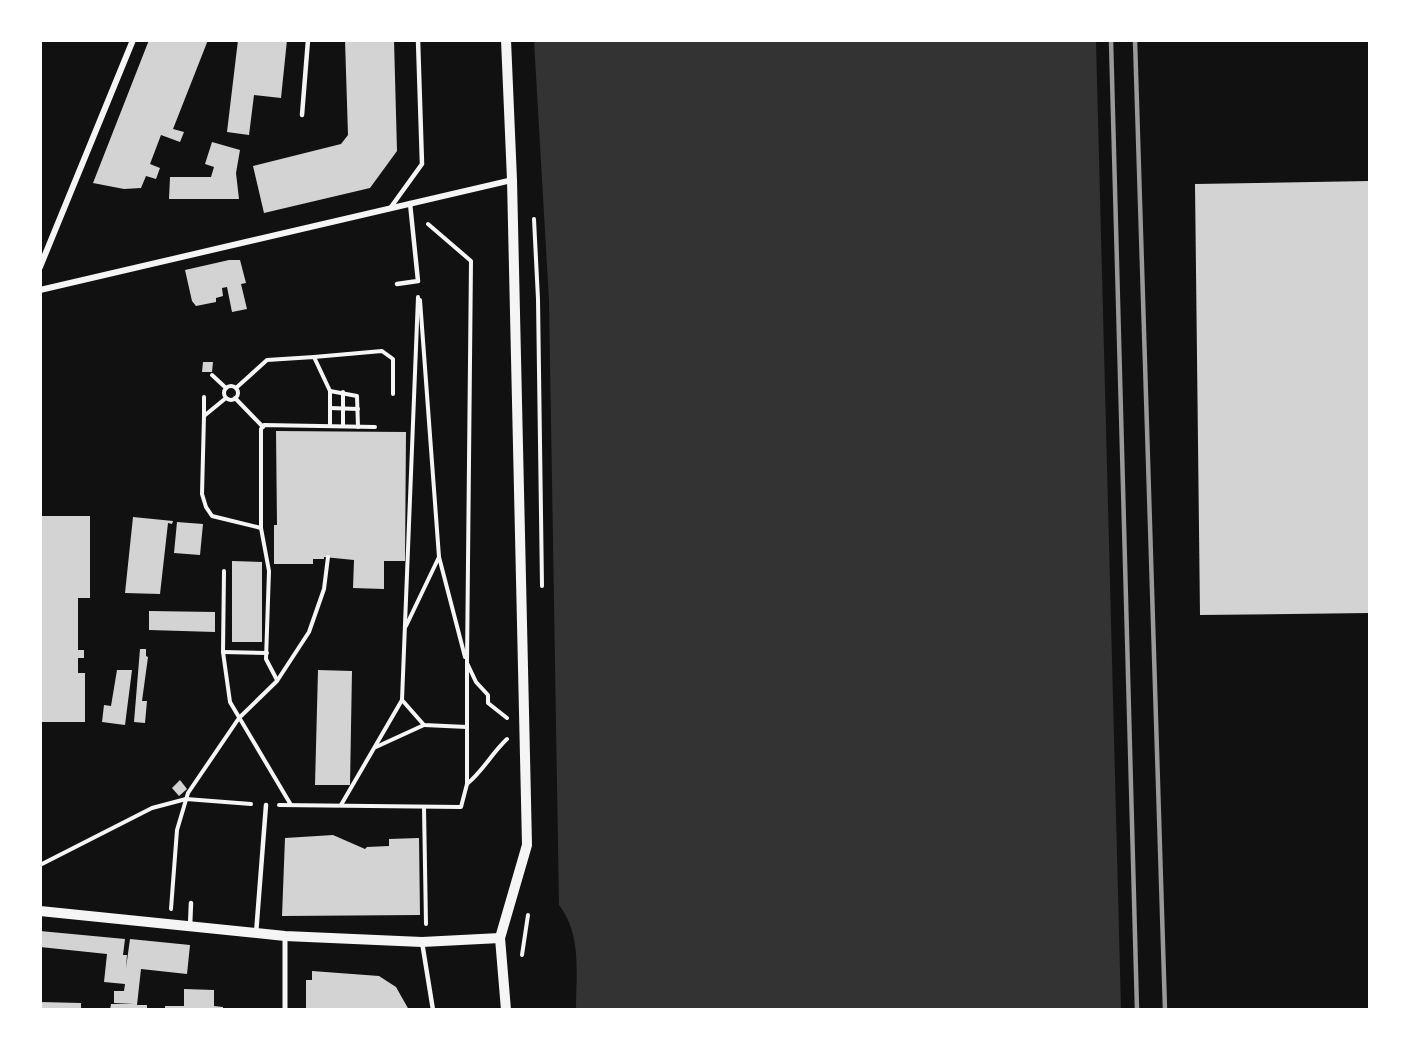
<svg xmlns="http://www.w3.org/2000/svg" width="1410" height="1050" viewBox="0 0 1410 1050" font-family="'Asap Condensed',sans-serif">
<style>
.water{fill:#333}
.building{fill:#d3d3d3}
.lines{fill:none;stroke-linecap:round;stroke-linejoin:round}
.path{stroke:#f5f5f5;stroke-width:4}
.service{stroke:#f5f5f5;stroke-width:4.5}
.pedestrian{stroke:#f5f5f5;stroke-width:5}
.minor{stroke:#f5f5f5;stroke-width:6}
.tertiary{stroke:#f5f5f5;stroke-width:10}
.rail{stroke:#9a9a9a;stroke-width:4.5}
</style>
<rect width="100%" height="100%" fill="#111"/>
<path class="water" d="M 534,41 L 1096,41 L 1121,1009 L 576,1009 C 576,973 582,935 559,905 L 549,300 Z"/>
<g class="building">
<path d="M 149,40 L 208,40 L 173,129 L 184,132 L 180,142 L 161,135 L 150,164 L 160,168 L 156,179 L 146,176 L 141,188 L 124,189 L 93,183 Z"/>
<path d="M 238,40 L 287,40 L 281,98 L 254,95 L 249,135 L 227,132 Z"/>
<path d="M 345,40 L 394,40 L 397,151 L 370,188 L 264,213 L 253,166 L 341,144 L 348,135 Z"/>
<path d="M 212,142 L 240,150 L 236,173 L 239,199 L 169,199 L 170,177 L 211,177 L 214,167 L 205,164 Z"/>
<path d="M 1370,181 L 1370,613 L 1200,615 L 1195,184 Z"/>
<path d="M 229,260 L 240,260 L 246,283 L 241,284 L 247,309 L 232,312 L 227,287 L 222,288 L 223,296 L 216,298 L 216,302 L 196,306 L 192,301 L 185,270 Z"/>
<path d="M 203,362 L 213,362 L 212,372 L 202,372 Z"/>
<path d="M 276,431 L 406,432 L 405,561 L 384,561 L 384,589 L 353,588 L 354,560 L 324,557 L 324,559 L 313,559 L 313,564 L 274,564 L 274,525 L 277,525 Z"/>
<path d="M 42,516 L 90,516 L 90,598 L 78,598 L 78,650 L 84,650 L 84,658 L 78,658 L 78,673 L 85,673 L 85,722 L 42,722 Z"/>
<path d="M 133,517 L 173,521 L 172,524 L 168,523 L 160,594 L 125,593 Z"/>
<path d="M 177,522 L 203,524 L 200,555 L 174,553 Z"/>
<path d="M 232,561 L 262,562 L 262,642 L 232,642 Z"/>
<path d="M 149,611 L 215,612 L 215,632 L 149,630 Z"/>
<path d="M 140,649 L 146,649 L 146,656 L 148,657 L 142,701 L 147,701 L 145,723 L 134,722 Z"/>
<path d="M 117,670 L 132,670 L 125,725 L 102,722 L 104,705 L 111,706 Z"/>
<path d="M 318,670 L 352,671 L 350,785 L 315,785 Z"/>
<path d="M 180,780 L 187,789 L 179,796 L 172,788 Z"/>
<path d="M 333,835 L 365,849 L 367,847 L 389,846 L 389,839 L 419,838 L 420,915 L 282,916 L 285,838 Z"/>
<path d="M 40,931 L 125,939 L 123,955 L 127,955 L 126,968 L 130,939 L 190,945 L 187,974 L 141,969 L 137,1005 L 147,1005 L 147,1010 L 110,1010 L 111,1004 L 134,1004 L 114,1003 L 114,991 L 124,991 L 125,984 L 104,982 L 107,954 L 40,947 Z"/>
<path d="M 312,971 L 379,976 L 396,987 L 409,1010 L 306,1010 L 306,980 L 312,980 Z"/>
<path d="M 184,989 L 214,990 L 214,1006 L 223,1007 L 223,1010 L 165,1010 L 165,1006 L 184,1006 Z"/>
<path d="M 40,1002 L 81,1003 L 81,1010 L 40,1010 Z"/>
</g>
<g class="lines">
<g class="path">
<path d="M 534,219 L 538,299 L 542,586"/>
<path d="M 428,224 L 471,261 L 467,663 L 476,682 L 488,695 L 488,703 L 507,718"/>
<path d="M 420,300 L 439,557 L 465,657"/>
<path d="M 314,357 L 382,351 L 393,359 L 393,394"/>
<path d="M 212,375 L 226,388"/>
<circle cx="231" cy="393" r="7"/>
<path d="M 236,388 L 267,360 L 314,357 L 330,391 L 330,426"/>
<path d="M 330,391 L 357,396 L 358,427"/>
<path d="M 204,397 L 204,416"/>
<path d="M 226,398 L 204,416 L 202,494 L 206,507 L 212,516 L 261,528"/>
<path d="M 235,398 L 263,427"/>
<path d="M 330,408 L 358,409"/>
<path d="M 343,426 L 343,392"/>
<path d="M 224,571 L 223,652 L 230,702 L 291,805"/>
<path d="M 406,626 L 439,557"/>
<path d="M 223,652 L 267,653"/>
<path d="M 467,664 L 467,727"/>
<path d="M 277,680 L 266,659 L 269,571 L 261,528 L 261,429 L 264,425 L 375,427"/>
<path d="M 376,747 L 424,725"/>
<path d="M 467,784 C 484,770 491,754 507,739"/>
<path d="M 279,805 L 461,807 L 467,784 L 467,727 L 424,725 L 402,700 L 418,297"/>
<path d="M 341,805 L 402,700"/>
<path d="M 424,808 L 426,924"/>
<path d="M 40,865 L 152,808 L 186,799 L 251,804"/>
<path d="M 171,909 L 177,830 L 188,793 L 239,718 L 277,681 L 309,632 L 324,589 L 328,557"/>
<path d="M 522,955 L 528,915"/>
</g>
<g class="service">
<path d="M 302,115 L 308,40"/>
<path d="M 391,207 L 422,164 L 418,40"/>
<path d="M 397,284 L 418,281 L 410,203"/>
<path d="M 190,926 L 191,903"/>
<path d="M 256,934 L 266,805"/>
<path d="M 422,942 L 433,1010"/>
</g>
<path class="pedestrian" d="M 285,936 L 285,1010"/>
<g class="minor">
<path d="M 40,267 L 133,40"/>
<path d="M 40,290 L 512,180"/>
</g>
<g class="tertiary">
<path d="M 506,40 L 512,180 L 527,845 L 500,938 L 506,1010"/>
<path d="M 40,911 L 285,936 L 422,942 L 500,938"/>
</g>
<g class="rail">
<path d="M 1111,40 L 1137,1010"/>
<path d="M 1135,40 L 1165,1010"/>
</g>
</g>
<rect width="1410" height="1050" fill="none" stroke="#ffffff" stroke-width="84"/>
</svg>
